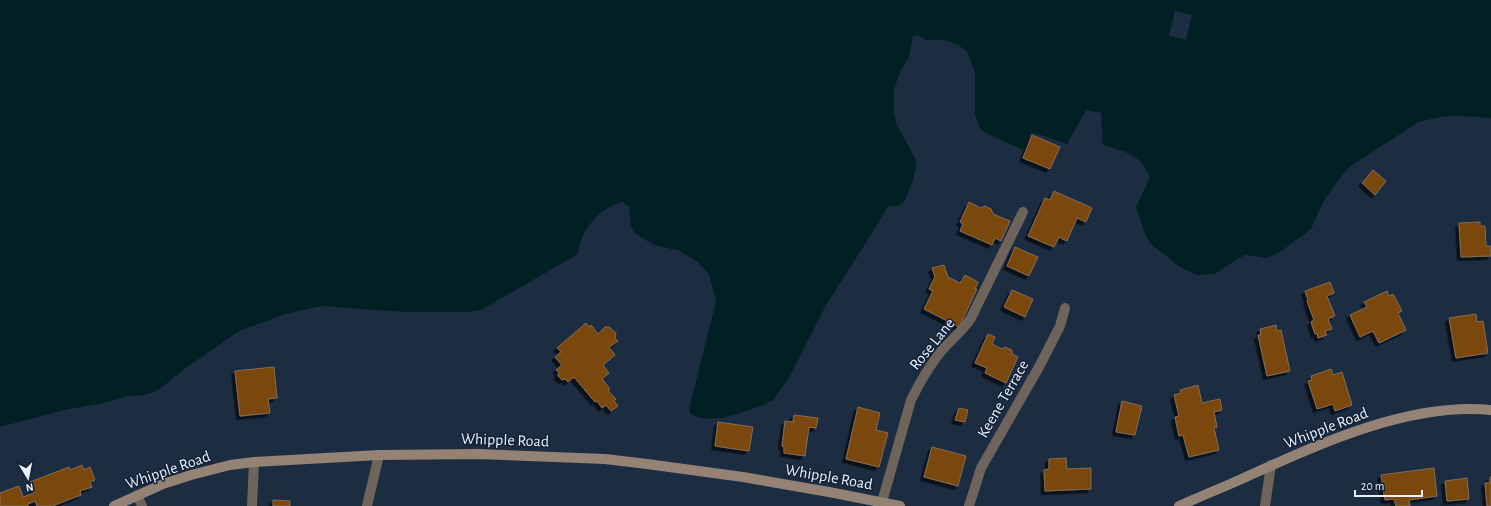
<svg xmlns="http://www.w3.org/2000/svg" width="1491" height="506" viewBox="0 0 1491 506" font-family="'Alegreya Sans',sans-serif">
<style>
.water{fill:#002023}
.pier{fill:#1c2c41}
.building{fill:#7a4607;stroke:#856d58;filter:url(#shadow)}
.lines{fill:none;stroke-linecap:round;stroke-linejoin:round}
.lane{stroke:#6e645b;stroke-width:10}
.street{stroke:#6e645b;stroke-width:10}
.secondary{stroke:#948375;stroke-width:10}
.labels{text-anchor:middle;dominant-baseline:central;stroke-width:3;stroke-linejoin:round;paint-order:stroke}
.street-label{font-size:16px;fill:#e9f2fd;stroke:#132236}
</style>
<defs>
<filter id="shadow"><feDropShadow dx="-3.5" dy="3.5" stdDeviation="0" flood-color="#0009"/></filter>
</defs>
<rect width="100%" height="100%" fill="#1c2c41"/>
<path class="water" d="M 0,0 L 1491,0 L 1491,118 C 1462,116 1445,113 1417,123 L 1349,167 L 1336,183 L 1322,204 L 1311,229 L 1280,252 L 1267,258 L 1245,255 L 1237,259 L 1215,274 L 1196,275 L 1180,267 L 1151,244 L 1145,234 L 1136,207 L 1150,178 C 1141,154 1126,152 1103,145 L 1101,113 L 1086,110 L 1067,144 L 1032,132 L 1023,150 L 984,132 L 980,128 L 975,115 L 975,72 L 967,51 L 958,45 L 945,40 L 926,40 L 918,35 L 913,36 L 909,57 L 900,72 L 894,89 L 894,111 L 896,123 L 916,160 L 916,168 L 912,183 L 904,202 L 898,206 L 888,206 L 869,238 L 826,305 L 790,376 L 773,400 L 761,406 L 734,415 L 721,418 L 707,419 L 697,417 L 691,414 L 689,409 L 716,301 L 709,274 L 698,262 L 680,251 L 655,245 L 640,237 L 634,232 L 631,226 L 629,207 L 623,202 C 600,207 580,230 578,254 L 481,310 L 467,312 L 405,312 L 321,306 L 285,314 L 239,331 L 187,367 L 157,391 L 145,395 L 127,396 L 104,403 L 64,410 L 0,427 Z"/>
<path class="pier" d="M 1175,11 L 1192,15 L 1186,40 L 1169,36 Z"/>
<g class="building">
<path d="M 1032,135 L 1060,147 L 1050,169 L 1023,158 Z"/>
<path d="M 1373,170 L 1386,181 L 1375,195 L 1362,183 Z"/>
<path d="M 1054,191 L 1092,208 L 1086,222 L 1077,218 L 1067,241 L 1059,237 L 1054,247 L 1028,236 L 1045,198 L 1050,200 Z"/>
<path d="M 969,202 L 981,208 L 985,206 L 991,209 L 993,214 L 1010,221 L 1001,241 L 995,238 L 992,245 L 960,231 L 963,224 L 960,222 Z"/>
<path d="M 1480,222 L 1480,226 L 1485,226 L 1486,246 L 1491,246 L 1491,256 L 1461,257 L 1459,223 Z"/>
<path d="M 1015,247 L 1038,257 L 1029,276 L 1007,266 Z"/>
<path d="M 944,265 L 948,277 L 960,283 L 965,275 L 978,282 L 975,289 L 977,289 L 959,327 L 924,309 L 933,291 L 929,289 L 935,277 L 932,268 Z"/>
<path d="M 1330,282 L 1334,293 L 1327,296 L 1335,316 L 1328,319 L 1332,329 L 1325,331 L 1327,335 L 1318,338 L 1317,333 L 1315,334 L 1311,322 L 1314,320 L 1307,301 L 1308,300 L 1305,291 Z"/>
<path d="M 1012,290 L 1033,299 L 1025,317 L 1004,307 Z"/>
<path d="M 1387,291 L 1389,296 L 1393,294 L 1402,311 L 1398,313 L 1406,330 L 1379,343 L 1373,331 L 1360,337 L 1350,315 L 1367,307 L 1364,302 Z"/>
<path d="M 1476,314 L 1477,322 L 1483,321 L 1488,353 L 1456,358 L 1449,318 Z"/>
<path d="M 586,323 L 589,327 L 591,325 L 598,334 L 605,327 L 609,327 L 616,333 L 615,338 L 618,341 L 609,347 L 615,355 L 603,365 L 609,373 L 602,379 L 610,389 L 608,391 L 616,399 L 614,401 L 618,406 L 611,411 L 606,405 L 602,408 L 597,401 L 595,402 L 574,377 L 568,382 L 565,379 L 562,380 L 558,376 L 559,372 L 556,370 L 562,365 L 555,357 L 561,352 L 557,348 Z"/>
<path d="M 1276,325 L 1277,331 L 1281,330 L 1290,371 L 1267,376 L 1258,335 L 1261,335 L 1260,329 Z"/>
<path d="M 988,334 L 995,337 L 992,344 L 1002,349 L 1005,347 L 1012,350 L 1012,354 L 1018,357 L 1006,383 L 985,373 L 987,368 L 975,363 Z"/>
<path d="M 274,367 L 277,398 L 268,399 L 270,413 L 240,416 L 235,371 Z"/>
<path d="M 1331,369 L 1333,375 L 1342,372 L 1352,405 L 1335,411 L 1333,404 L 1317,409 L 1308,381 L 1312,380 L 1311,376 Z"/>
<path d="M 1198,385 L 1202,403 L 1220,399 L 1222,410 L 1214,412 L 1217,427 L 1214,428 L 1219,450 L 1189,457 L 1183,435 L 1179,436 L 1175,417 L 1179,416 L 1174,395 L 1181,393 L 1180,390 Z"/>
<path d="M 1122,401 L 1142,406 L 1135,435 L 1116,432 Z"/>
<path d="M 858,407 L 880,413 L 876,430 L 888,433 L 879,467 L 846,459 Z"/>
<path d="M 959,408 L 968,410 L 965,422 L 955,420 Z"/>
<path d="M 794,415 L 818,418 L 816,428 L 809,427 L 805,456 L 784,453 L 784,447 L 782,446 L 785,421 L 793,422 Z"/>
<path d="M 718,422 L 753,427 L 749,451 L 715,446 Z"/>
<path d="M 932,447 L 966,456 L 958,486 L 924,477 Z"/>
<path d="M 1066,458 L 1067,469 L 1091,468 L 1091,489 L 1045,491 L 1044,470 L 1049,469 L 1049,459 Z"/>
<path d="M 82,465 L 84,470 L 90,467 L 95,480 L 90,482 L 92,487 L 80,491 L 81,495 L 52,506 L 37,506 L 35,501 L 28,504 L 28,506 L 0,506 L 0,493 L 19,486 L 23,497 L 34,493 L 30,482 L 69,467 L 70,470 Z"/>
<path d="M 1434,468 L 1437,496 L 1409,500 L 1410,506 L 1396,506 L 1394,499 L 1385,500 L 1381,475 Z"/>
<path d="M 1490,477 L 1491,477 L 1491,506 L 1487,506 L 1485,483 L 1490,483 Z"/>
<path d="M 1467,478 L 1469,499 L 1447,501 L 1445,481 Z"/>
<path d="M 273,500 L 290,501 L 290,506 L 273,506 Z"/>
</g>
<g class="lines">
<g class="lane">
<path d="M 137,495 L 142,506"/>
<path d="M 252,506 L 254,462"/>
</g>
<g class="street">
<path d="M 882,502 L 911,400 C 919,384 928,368 939,354 C 949,341 962,332 971,318 L 1023,212"/>
<path d="M 367,506 L 379,455"/>
<path d="M 969,506 L 981,468 L 1039,367 L 1060,326 L 1065,308"/>
<path d="M 1265,506 L 1271,465"/>
</g>
<g class="secondary">
<path d="M 114,506 L 163,484 L 191,475 L 230,465 L 254,462 L 379,455 L 479,454 L 605,459 L 647,464 L 743,477 L 829,492 L 900,506"/>
<path d="M 1179,506 C 1201,496 1224,487 1246,477 C 1319,444 1409,402 1491,410"/>
</g>
</g>
<g class="labels">
<g class="street-label">
<text transform="translate(932 344) rotate(-51)">Rose Lane</text>
<text transform="translate(1003 399) rotate(-60)">Keene Terrace</text>
<text transform="translate(1326 428) rotate(-21)">Whipple Road</text>
<text transform="translate(505 440) rotate(2)">Whipple Road</text>
<text transform="translate(168 470) rotate(-19)">Whipple Road</text>
<text transform="translate(829 477) rotate(10)">Whipple Road</text>
</g>
</g>
<g transform="translate(28 478) rotate(170)" stroke="#132236" stroke-width="3" paint-order="stroke">
<path d="M0-3L7 15L0 10L-7 15Z" fill="#e9f2fd"/>
<text y="-6" font-size="11" font-weight="bold" text-anchor="middle" fill="#e9f2fd">N</text>
</g>
<path d="M1355 490v6h67v-6" fill="none" stroke="#e9f2fd" stroke-width="2"/>
<text x="1361" y="490" font-size="12" fill="#e9f2fd" stroke="#132236" stroke-width="3" paint-order="stroke">20 m</text>
</svg>
